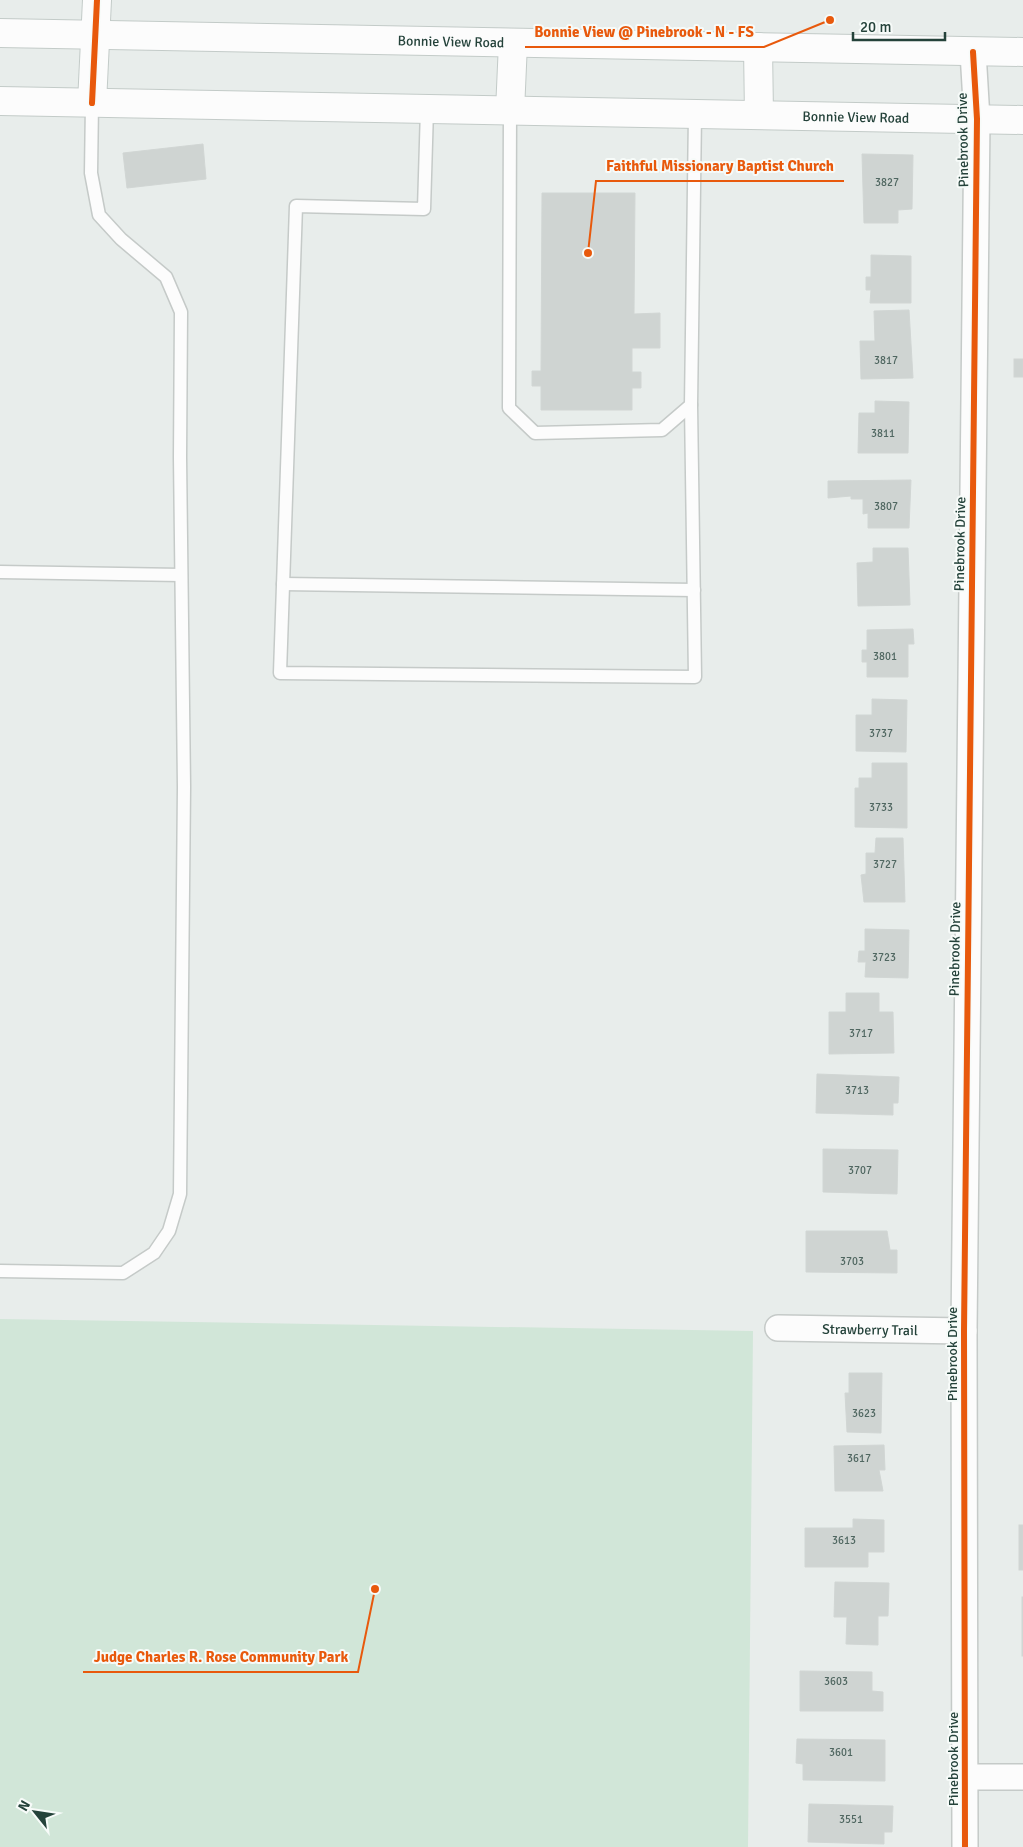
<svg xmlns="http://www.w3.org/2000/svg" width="1023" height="1847" viewBox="0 0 1023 1847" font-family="Signika,sans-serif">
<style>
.green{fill:#d1e6d8}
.building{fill:#cfd4d2;stroke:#d1d6d4}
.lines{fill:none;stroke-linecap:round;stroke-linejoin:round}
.lane-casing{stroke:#c5cac8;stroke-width:15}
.street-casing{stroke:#c5cac8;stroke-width:28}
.secondary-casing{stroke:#c3cbc8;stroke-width:30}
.lane{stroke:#fcfcfc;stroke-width:12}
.street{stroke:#fcfcfc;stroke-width:25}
.secondary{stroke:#fcfcfc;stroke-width:28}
.cycleway-casing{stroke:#f7fbf9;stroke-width:9}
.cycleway{stroke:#e8590c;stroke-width:6}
.labels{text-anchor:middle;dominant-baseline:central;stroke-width:4;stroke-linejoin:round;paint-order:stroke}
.number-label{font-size:11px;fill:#506761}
.street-label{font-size:14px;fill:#24423a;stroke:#f7fbf9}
.leader{fill:none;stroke:#e8590c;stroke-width:2}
.callout-dot{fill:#e8590c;stroke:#f7fbf9;stroke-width:2}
.callout-label{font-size:15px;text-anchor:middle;font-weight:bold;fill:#e8590c;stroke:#f7fbf9;stroke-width:4;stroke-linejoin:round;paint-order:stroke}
</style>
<rect width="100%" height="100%" fill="#e8edeb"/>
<path class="green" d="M 0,1319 L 753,1331 L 748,1847 L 0,1847 Z"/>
<g class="building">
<path d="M 203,144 L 206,179 L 127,188 L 123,153 Z"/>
<path d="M 862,154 L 913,155 L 912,209 L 898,210 L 898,223 L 864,223 Z"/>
<path d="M 542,193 L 635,193 L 634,314 L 660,313 L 660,348 L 632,348 L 632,372 L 641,372 L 641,388 L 632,388 L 632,410 L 541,410 L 541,386 L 532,386 L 532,371 L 541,371 Z"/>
<path d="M 871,255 L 911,256 L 911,303 L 870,303 L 871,290 L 866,290 L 866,277 L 871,277 Z"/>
<path d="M 909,310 L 913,378 L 861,379 L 860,341 L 875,341 L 874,311 Z"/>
<rect x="1014" y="359" width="9" height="18"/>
<path d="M 875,401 L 909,402 L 908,453 L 858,453 L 859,413 L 875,413 Z"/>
<path d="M 911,480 L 909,528 L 868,528 L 868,513 L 863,514 L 863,499 L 851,499 L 851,496 L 828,498 L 828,481 Z"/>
<path d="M 873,548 L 908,548 L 910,605 L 858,606 L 857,563 L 873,562 Z"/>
<path d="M 913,629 L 914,644 L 908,644 L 908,677 L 867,677 L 867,662 L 862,662 L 862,650 L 867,650 L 867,630 Z"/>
<path d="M 872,699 L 907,700 L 906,752 L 856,751 L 856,715 L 872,715 Z"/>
<path d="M 872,763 L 907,763 L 907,828 L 855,827 L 855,788 L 859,788 L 859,778 L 872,778 Z"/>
<path d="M 876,838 L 903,838 L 905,902 L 864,902 L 861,875 L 866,874 L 866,853 L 875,853 Z"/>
<path d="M 865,929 L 909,930 L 908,978 L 865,977 L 866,962 L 858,962 L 859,951 L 865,951 Z"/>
<path d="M 846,993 L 879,993 L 879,1012 L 893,1012 L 894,1053 L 829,1054 L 829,1012 L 846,1012 Z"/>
<path d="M 817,1074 L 899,1077 L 898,1103 L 893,1103 L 893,1115 L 816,1113 Z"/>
<path d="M 823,1149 L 898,1150 L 897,1194 L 823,1192 Z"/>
<path d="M 806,1231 L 887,1231 L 890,1250 L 897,1250 L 897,1273 L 806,1272 Z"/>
<path d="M 849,1373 L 882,1373 L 881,1433 L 847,1432 L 845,1393 L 849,1393 Z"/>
<path d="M 884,1445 L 885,1470 L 879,1470 L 883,1491 L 835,1491 L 834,1446 Z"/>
<path d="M 853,1519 L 884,1520 L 884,1552 L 868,1552 L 868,1567 L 805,1567 L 805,1528 L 853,1528 Z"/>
<rect x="1019" y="1525" width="4" height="45"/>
<path d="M 835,1582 L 889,1583 L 888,1616 L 878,1616 L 878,1645 L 846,1644 L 847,1617 L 834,1617 Z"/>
<rect x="1022" y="1597" width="1" height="59"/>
<path d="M 800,1671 L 872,1672 L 872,1691 L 883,1692 L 883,1711 L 800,1711 Z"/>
<path d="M 797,1739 L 885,1740 L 885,1781 L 803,1780 L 803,1764 L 796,1763 Z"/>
<path d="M 809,1804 L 893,1806 L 892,1832 L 884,1832 L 884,1844 L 808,1842 Z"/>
</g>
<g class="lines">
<defs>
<g id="lane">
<path d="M 427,109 L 424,209 L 296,206 L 280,673 L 695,677 L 691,405"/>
<path d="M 510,111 L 509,408 L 535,433 L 662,430 L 691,405 L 695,114"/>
<path d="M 0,572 L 181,575"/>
<path d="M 283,584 L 694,590"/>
<path d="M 0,1271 L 123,1273 L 154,1253 L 169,1231 L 180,1194 L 184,787 L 180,457 L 181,312 L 166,277 L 121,239 L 99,215 L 91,173 L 92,103"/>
</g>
<g id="street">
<path id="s1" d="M 778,1328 L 964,1331"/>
<path d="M 966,1777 L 1023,1777"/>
<path d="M 965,1847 L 964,1331 L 977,119 L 973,52"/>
</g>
<g id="secondary">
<path id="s2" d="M 0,33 L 1023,52"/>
<path d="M 758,47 L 759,115"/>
<path id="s3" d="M 0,101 L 1023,120"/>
<path d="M 92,103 L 97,0"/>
<path d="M 510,111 L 513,43"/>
</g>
</defs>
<use href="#lane" class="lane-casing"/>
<use href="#street" class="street-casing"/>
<use href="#secondary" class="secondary-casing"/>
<use href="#lane" class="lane"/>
<use href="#street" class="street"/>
<use href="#secondary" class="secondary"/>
<defs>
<g id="cycleway">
<path d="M 92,103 L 97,0"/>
<path d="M 965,1847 L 964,1331 L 977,119 L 973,52"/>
</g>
</defs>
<use href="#cycleway" class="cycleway-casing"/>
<use href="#cycleway" class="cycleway"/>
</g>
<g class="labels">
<g class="number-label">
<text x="887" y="182">3827</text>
<text x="886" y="360">3817</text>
<text x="883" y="433">3811</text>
<text x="886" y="506">3807</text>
<text x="885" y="656">3801</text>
<text x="881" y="733">3737</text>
<text x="881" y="807">3733</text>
<text x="885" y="864">3727</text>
<text x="884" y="957">3723</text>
<text x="861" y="1033">3717</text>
<text x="857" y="1090">3713</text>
<text x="860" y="1170">3707</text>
<text x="852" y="1261">3703</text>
<text x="864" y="1413">3623</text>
<text x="859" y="1458">3617</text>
<text x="844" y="1540">3613</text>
<text x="836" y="1681">3603</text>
<text x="841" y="1752">3601</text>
<text x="851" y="1819">3551</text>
</g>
<g class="street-label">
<text stroke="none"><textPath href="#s2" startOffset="451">Bonnie View Road</textPath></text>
<text stroke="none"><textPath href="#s3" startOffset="856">Bonnie View Road</textPath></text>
<text transform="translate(963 140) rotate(-91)">Pinebrook Drive</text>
<text transform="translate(960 544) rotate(-89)">Pinebrook Drive</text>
<text transform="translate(955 949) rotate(-89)">Pinebrook Drive</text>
<text stroke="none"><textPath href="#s1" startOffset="92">Strawberry Trail</textPath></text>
<text transform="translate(952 1354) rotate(-90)">Pinebrook Drive</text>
<text transform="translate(953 1759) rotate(-90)">Pinebrook Drive</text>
</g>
</g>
<path class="leader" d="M830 20L764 47H525M588 253L596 181H844M375 1589L358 1672H83"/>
<g class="callout-dot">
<circle cx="830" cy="20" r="5"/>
<circle cx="588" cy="253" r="5"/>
<circle cx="375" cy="1589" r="5"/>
</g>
<g class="callout-label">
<text x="644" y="37">Bonnie View @ Pinebrook - N - FS</text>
<text x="720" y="171">Faithful Missionary Baptist Church</text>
<text x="221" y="1662">Judge Charles R. Rose Community Park</text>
</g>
<g transform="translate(35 1812) rotate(300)" stroke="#f7fbf9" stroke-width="4" paint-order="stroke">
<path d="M0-4L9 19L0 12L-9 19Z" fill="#24423a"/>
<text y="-8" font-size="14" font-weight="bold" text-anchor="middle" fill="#24423a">N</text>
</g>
<path d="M853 32v8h92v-8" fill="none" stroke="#24423a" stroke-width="2.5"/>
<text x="860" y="32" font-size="15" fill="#24423a" stroke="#f7fbf9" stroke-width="4" paint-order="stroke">20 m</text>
</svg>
